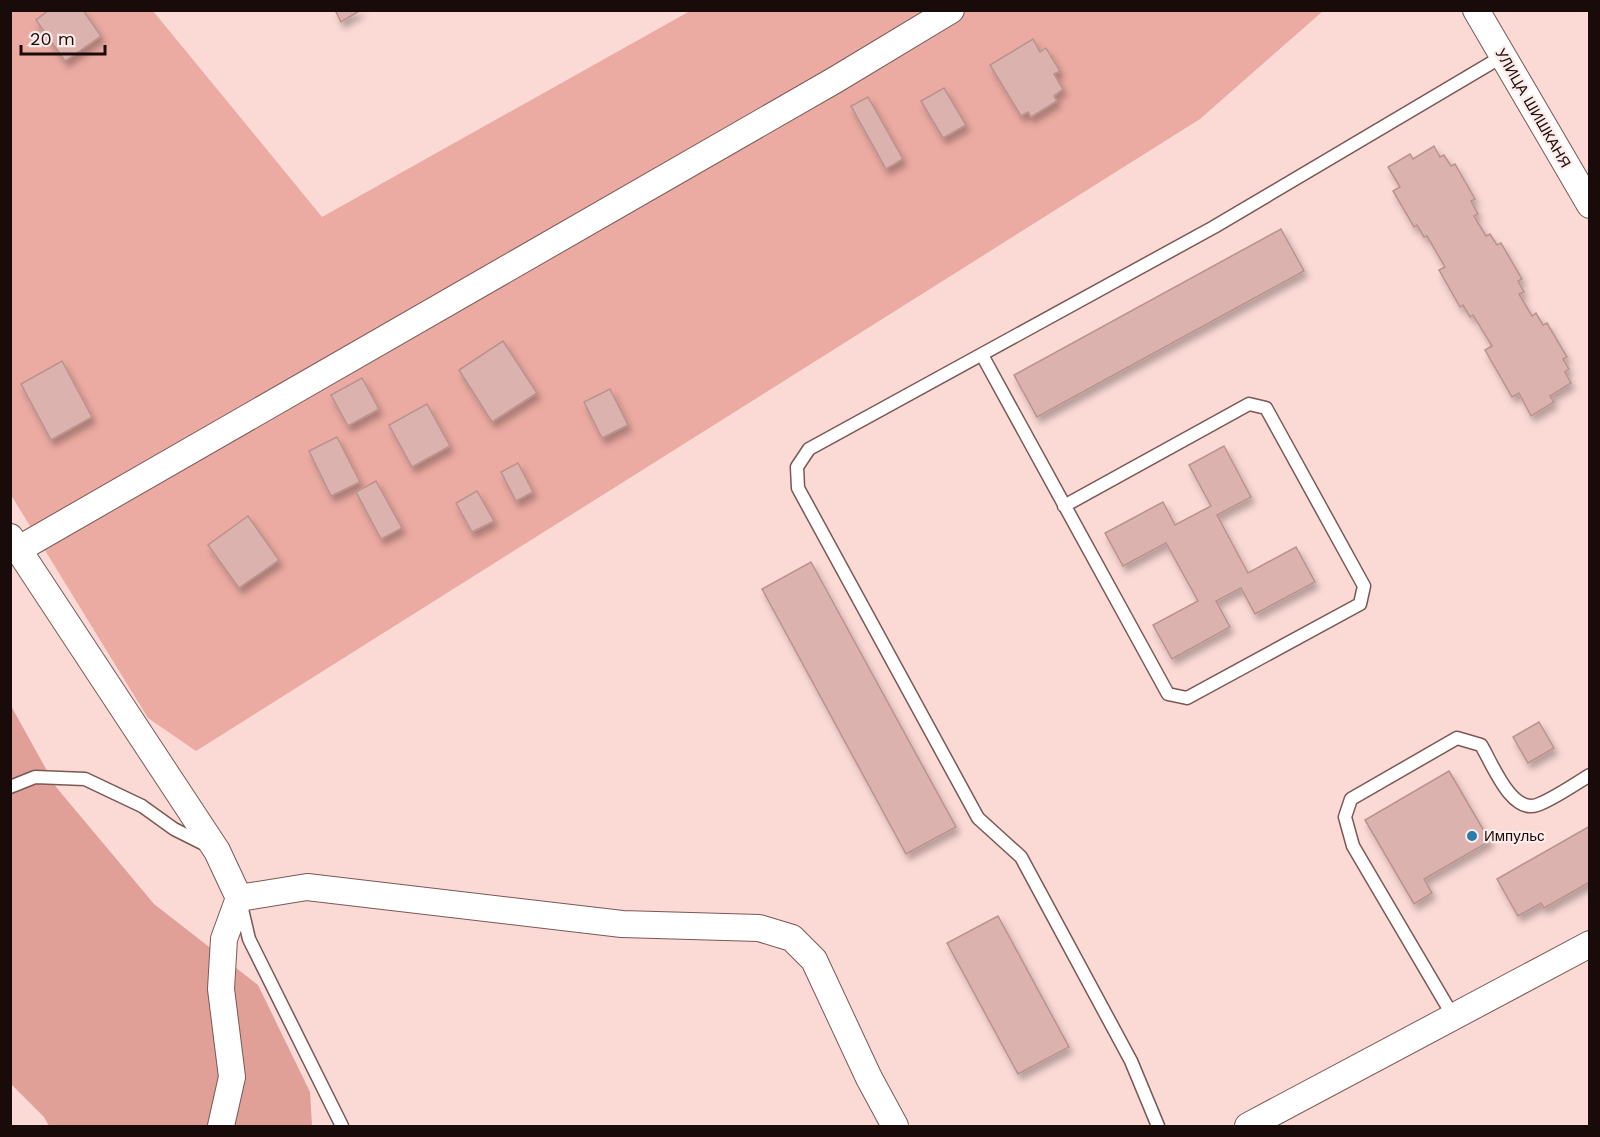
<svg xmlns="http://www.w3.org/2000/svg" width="1600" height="1137" viewBox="0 0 1600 1137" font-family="'Work Sans',sans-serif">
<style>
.green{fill:#ebaaa2}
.forest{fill:#e09f97}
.building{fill:#dbb2ad;stroke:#b9928d;stroke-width:1.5;filter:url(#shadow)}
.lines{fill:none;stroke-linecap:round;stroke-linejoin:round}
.service-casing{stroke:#7b5853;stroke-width:15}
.minor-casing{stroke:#7b5853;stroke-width:28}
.service{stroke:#fff;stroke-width:12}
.minor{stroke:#fff;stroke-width:26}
.poi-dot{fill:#267ead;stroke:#fcebe8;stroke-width:2}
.labels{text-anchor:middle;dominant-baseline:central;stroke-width:4.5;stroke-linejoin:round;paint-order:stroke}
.street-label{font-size:15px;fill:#190b0a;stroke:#fcebe8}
.poi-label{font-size:15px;fill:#190b0a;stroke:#fcebe8;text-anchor:start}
</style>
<defs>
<filter id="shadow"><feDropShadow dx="3.5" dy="6" stdDeviation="3" flood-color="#0004"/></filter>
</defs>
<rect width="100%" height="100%" fill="#fbd9d5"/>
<path class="green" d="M 12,11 L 153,11 L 322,217 L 690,11 L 1323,11 L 1200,119 L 196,751 L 148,718 L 11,495 L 10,12 Z"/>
<path class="forest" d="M 10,704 L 56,787 L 154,904 L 258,985 L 310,1092 L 312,1126 L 49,1126 L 44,1117 L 11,1084 Z"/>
<g class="building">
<path d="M 49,10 L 83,10 L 101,36 L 65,61 L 36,20 Z"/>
<path d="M 335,10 L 361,10 L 341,22 Z"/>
<path d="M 1033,39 L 1040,52 L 1046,48 L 1060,71 L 1054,74 L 1063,89 L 1054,96 L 1057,101 L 1031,117 L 1028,112 L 1021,116 L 990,65 Z"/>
<path d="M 944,88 L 966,125 L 943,138 L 921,101 Z"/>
<path d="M 868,97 L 903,159 L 886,169 L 851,106 Z"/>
<path d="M 1434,146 L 1440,157 L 1444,155 L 1451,166 L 1455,164 L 1475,199 L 1471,201 L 1478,214 L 1474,216 L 1486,236 L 1490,234 L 1497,245 L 1501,243 L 1522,279 L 1518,281 L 1524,292 L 1519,294 L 1532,316 L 1536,313 L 1543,325 L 1547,323 L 1567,357 L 1563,359 L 1569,369 L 1565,372 L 1571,383 L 1550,396 L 1554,402 L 1531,416 L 1519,393 L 1512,397 L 1485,350 L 1492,346 L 1473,315 L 1470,317 L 1463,305 L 1460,307 L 1439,270 L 1445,267 L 1427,236 L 1424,237 L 1417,225 L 1414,227 L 1393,191 L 1400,187 L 1388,167 L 1410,154 L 1413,159 Z"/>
<path d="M 1281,229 L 1304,271 L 1037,417 L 1014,375 Z"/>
<path d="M 503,341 L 537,393 L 492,422 L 459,370 Z"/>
<path d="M 62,361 L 92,417 L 51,440 L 21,384 Z"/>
<path d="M 362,378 L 379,409 L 348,426 L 331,395 Z"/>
<path d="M 610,389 L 628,425 L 602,438 L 584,402 Z"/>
<path d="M 427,404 L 450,446 L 412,467 L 389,425 Z"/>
<path d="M 337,437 L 360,482 L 331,496 L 309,451 Z"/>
<path d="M 1224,446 L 1251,497 L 1217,515 L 1248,573 L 1296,547 L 1315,582 L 1255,614 L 1241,588 L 1216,601 L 1230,627 L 1172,659 L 1153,625 L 1198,601 L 1166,543 L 1123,566 L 1105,533 L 1163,502 L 1175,525 L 1211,506 L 1189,465 Z"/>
<path d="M 518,463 L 533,492 L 516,501 L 501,472 Z"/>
<path d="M 376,481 L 402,528 L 381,539 L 356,492 Z"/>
<path d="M 477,491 L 494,521 L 472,532 L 456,503 Z"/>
<path d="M 248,516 L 279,560 L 239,588 L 208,545 Z"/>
<path d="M 811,562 L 956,827 L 906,854 L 762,589 Z"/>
<path d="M 1539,722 L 1554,748 L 1528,763 L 1513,737 Z"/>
<path d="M 1449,771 L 1490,841 L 1424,879 L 1432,893 L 1414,904 L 1365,820 Z"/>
<path d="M 1590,826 L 1590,882 L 1544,908 L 1541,903 L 1518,916 L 1497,879 Z"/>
<path d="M 998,916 L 1069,1047 L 1018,1074 L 947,943 Z"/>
</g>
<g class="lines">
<defs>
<g id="service">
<path d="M 982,355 L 1168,694 L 1187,698 L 1360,604 L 1364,586 L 1266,408 L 1249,404 L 1064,506"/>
<path d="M 10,787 L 35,777 L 85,779 L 142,806 L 174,829 L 206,845"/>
<path d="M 241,905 L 249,939 L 342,1126"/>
<path d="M 1453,1016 L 1353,846 L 1345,817 L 1351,799 L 1457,738 L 1481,745 C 1492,763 1511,814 1537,805 C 1552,800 1575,784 1590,775"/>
<path d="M 1158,1126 L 1131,1061 L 1021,857 L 978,818 L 798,488 L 797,467 L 809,449 L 1214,227 L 1503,56"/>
</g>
<g id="minor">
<path d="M 1476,10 L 1590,205"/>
<path d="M 10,537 L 217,851 L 239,898 L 224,939 L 221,989 L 232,1077 L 221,1126"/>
<path d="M 19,549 L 835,80 L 951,10"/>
<path d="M 239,898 L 307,887 L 622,924 L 759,928 L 792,938 L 814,960 L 869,1078 L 895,1126"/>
<path d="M 1248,1126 L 1590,944"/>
</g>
</defs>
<use href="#service" class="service-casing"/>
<use href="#minor" class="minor-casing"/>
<use href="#service" class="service"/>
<use href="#minor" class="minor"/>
</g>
<circle class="poi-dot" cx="1472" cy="836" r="6"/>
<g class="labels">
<g class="street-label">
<text transform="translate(1533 108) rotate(60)">УЛИЦА ШИШКАНЯ</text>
</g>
<g class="poi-label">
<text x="1484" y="836">Импульс</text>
</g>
</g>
<rect width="1600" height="1137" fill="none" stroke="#190b0a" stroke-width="24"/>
<path d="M21 45v9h84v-9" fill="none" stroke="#190b0a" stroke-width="3"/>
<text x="30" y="45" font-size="18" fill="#190b0a" stroke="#fcebe8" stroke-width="4.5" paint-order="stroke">20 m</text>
</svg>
